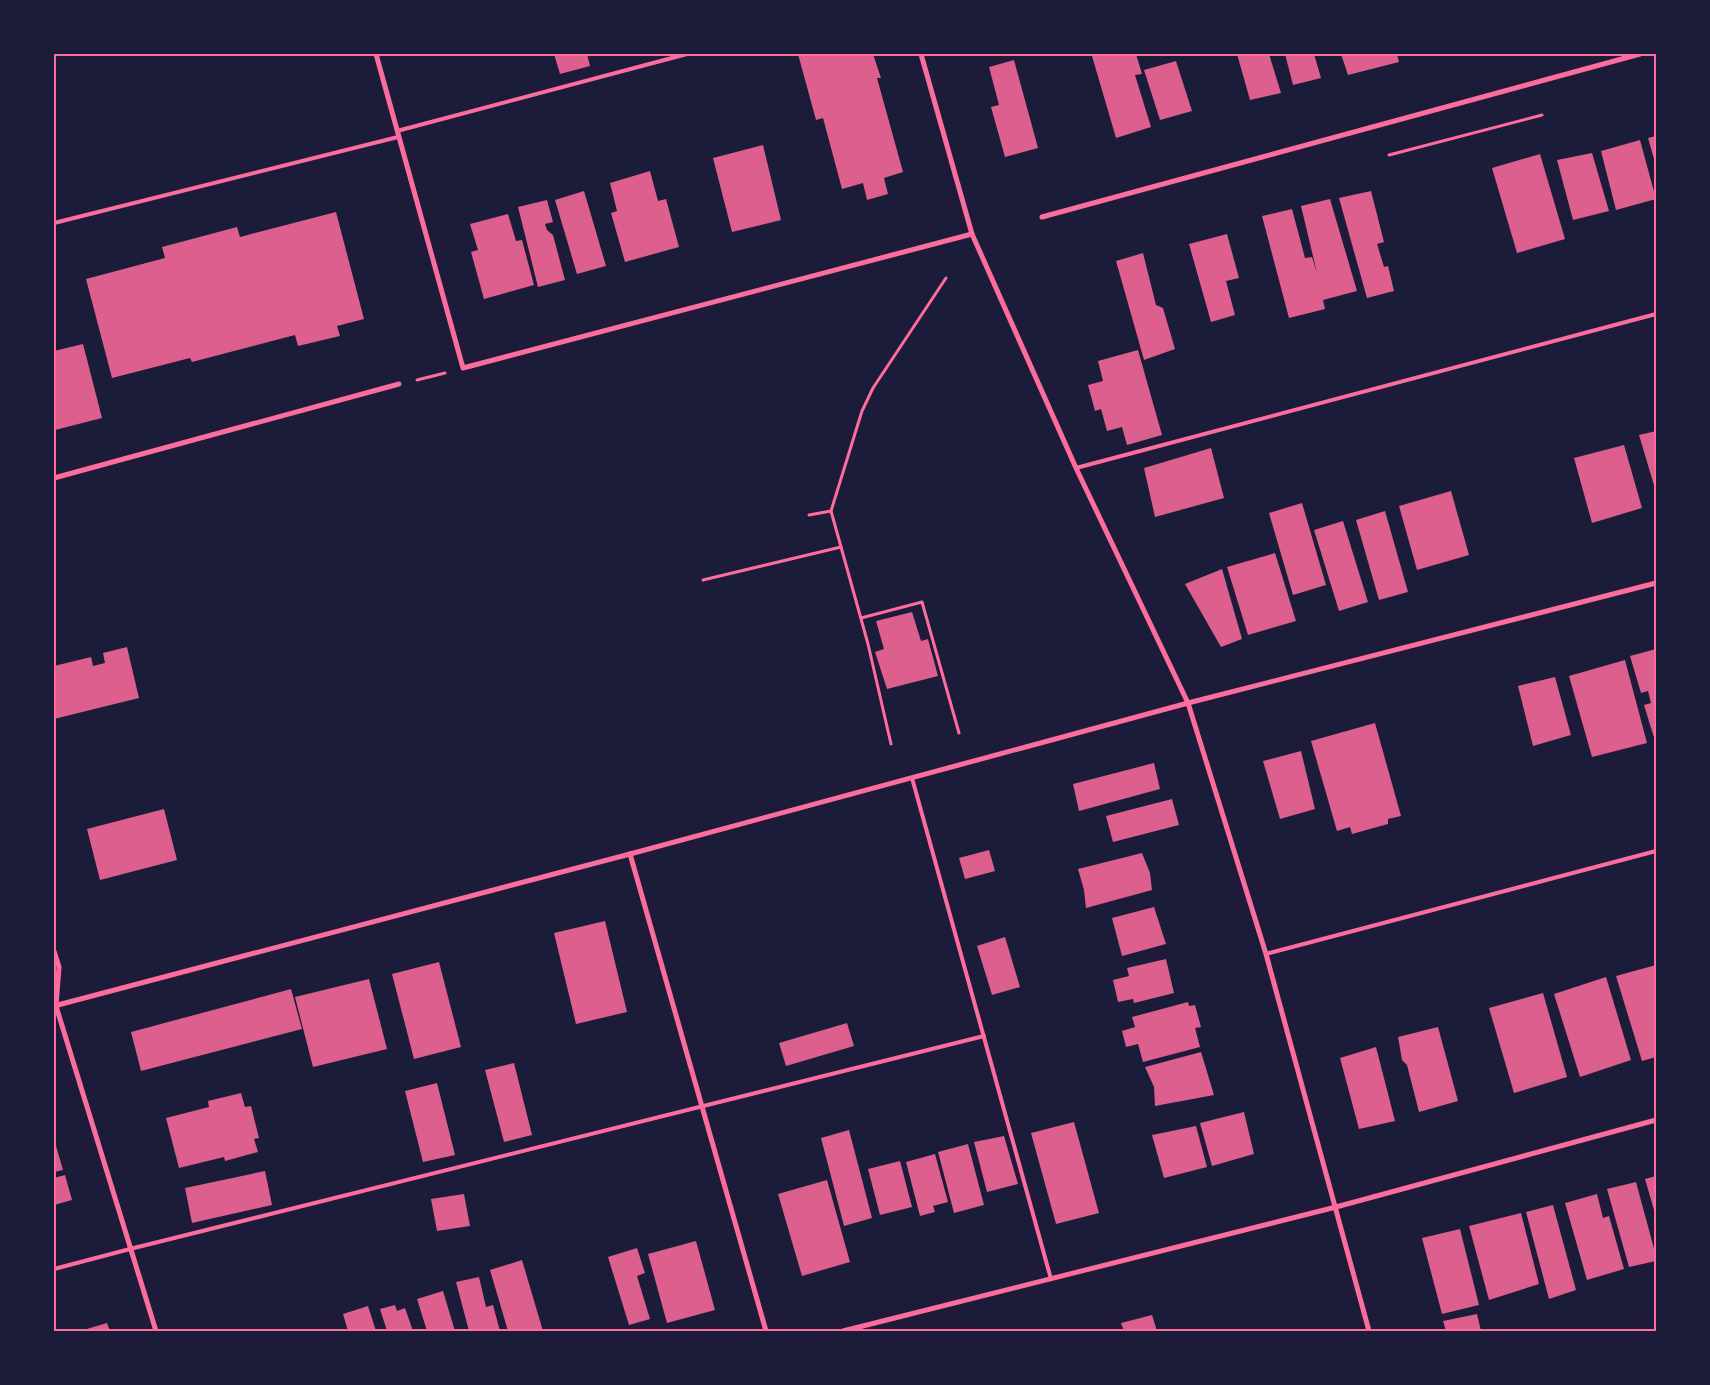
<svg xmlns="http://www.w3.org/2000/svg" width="1710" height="1385" viewBox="0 0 1710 1385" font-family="Cabin,sans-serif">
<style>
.building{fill:#dd5f8e}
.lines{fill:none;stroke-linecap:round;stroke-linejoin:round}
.path{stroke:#ff6b9d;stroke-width:3}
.service{stroke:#ff6b9d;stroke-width:4}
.minor{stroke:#ff6b9d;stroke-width:5}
.neatline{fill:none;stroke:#ff6b9d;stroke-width:2}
</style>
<rect width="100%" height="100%" fill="#1b1b3a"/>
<g class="building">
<path d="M 554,54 L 587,54 L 590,66 L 560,74 Z"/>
<path d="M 798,54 L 873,54 L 881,78 L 877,78 L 903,172 L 884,178 L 888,194 L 867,200 L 863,183 L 842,189 L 823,118 L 816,120 Z"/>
<path d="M 1101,54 L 1136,54 L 1142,74 L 1135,75 L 1151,127 L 1116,138 L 1092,56 Z"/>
<path d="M 1237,54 L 1269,54 L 1281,93 L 1250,100 Z"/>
<path d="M 1285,54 L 1314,54 L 1321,78 L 1293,85 Z"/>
<path d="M 1341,54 L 1397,54 L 1399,62 L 1348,75 Z"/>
<path d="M 1014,60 L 1038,148 L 1005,157 L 991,107 L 999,105 L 989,67 Z"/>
<path d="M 1176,61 L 1192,111 L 1160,120 L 1144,70 Z"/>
<path d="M 1656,136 L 1656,166 L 1648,138 Z"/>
<path d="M 1640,140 L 1656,199 L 1616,210 L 1601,151 Z"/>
<path d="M 763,145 L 781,220 L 732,232 L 713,158 Z"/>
<path d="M 1592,153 L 1609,211 L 1573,220 L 1557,160 Z"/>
<path d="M 1540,154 L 1565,239 L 1517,253 L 1492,168 Z"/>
<path d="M 650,171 L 658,201 L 666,199 L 679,247 L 625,262 L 611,213 L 617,211 L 610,183 Z"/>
<path d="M 584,191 L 606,266 L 577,274 L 555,200 Z"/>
<path d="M 1371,191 L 1384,242 L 1377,244 L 1384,267 L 1388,266 L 1394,291 L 1367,298 L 1339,198 Z"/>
<path d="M 1330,199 L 1357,291 L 1323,300 L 1325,309 L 1289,318 L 1262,216 L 1292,209 L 1305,258 L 1312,257 L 1317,273 L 1301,206 Z"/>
<path d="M 547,200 L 553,222 L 545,224 L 547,230 L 553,235 L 565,280 L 538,287 L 518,207 Z"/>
<path d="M 336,212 L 364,319 L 337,326 L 340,336 L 298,346 L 295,335 L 192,362 L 190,358 L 112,378 L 86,279 L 165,258 L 162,247 L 237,227 L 240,237 Z"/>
<path d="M 508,214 L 516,241 L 522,240 L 534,285 L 484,299 L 471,252 L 478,250 L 470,224 Z"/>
<path d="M 1227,234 L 1239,278 L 1226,281 L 1235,315 L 1211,322 L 1189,244 Z"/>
<path d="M 1143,253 L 1156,305 L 1163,308 L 1175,349 L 1144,360 L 1116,261 Z"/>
<path d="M 83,344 L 102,418 L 55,430 L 54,351 Z"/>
<path d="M 1138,350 L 1162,435 L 1127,445 L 1122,427 L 1107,431 L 1101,409 L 1095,411 L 1088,385 L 1103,381 L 1098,361 Z"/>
<path d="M 1656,431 L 1656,492 L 1639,435 Z"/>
<path d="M 1624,445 L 1642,508 L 1592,523 L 1574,458 Z"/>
<path d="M 1211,448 L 1224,498 L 1155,517 L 1144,468 Z"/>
<path d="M 1451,491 L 1469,555 L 1417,570 L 1399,506 Z"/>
<path d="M 1302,503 L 1326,585 L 1293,595 L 1269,513 Z"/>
<path d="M 1385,511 L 1408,592 L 1379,600 L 1356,520 Z"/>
<path d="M 1343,521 L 1368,602 L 1339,611 L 1314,530 Z"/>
<path d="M 1275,553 L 1296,621 L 1248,635 L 1227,567 Z"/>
<path d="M 1222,569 L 1242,639 L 1221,647 L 1185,584 Z"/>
<path d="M 912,612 L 921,641 L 928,639 L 938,676 L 887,689 L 875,652 L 884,649 L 876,621 Z"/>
<path d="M 127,647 L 139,698 L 54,719 L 54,666 L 91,657 L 93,666 L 105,663 L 103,653 Z"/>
<path d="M 1656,649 L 1656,744 L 1644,705 L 1651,703 L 1648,691 L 1641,693 L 1630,656 Z"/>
<path d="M 1625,660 L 1647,743 L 1592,757 L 1569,676 Z"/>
<path d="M 1555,677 L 1571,735 L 1533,746 L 1518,686 Z"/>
<path d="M 1375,723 L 1401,816 L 1388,819 L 1388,824 L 1352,834 L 1350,827 L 1337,831 L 1311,741 Z"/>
<path d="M 1301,751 L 1315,809 L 1280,819 L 1263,761 Z"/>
<path d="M 1154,763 L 1160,789 L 1079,811 L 1073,784 Z"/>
<path d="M 1172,799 L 1179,825 L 1113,842 L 1106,816 Z"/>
<path d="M 164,809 L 177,860 L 100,880 L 87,829 Z"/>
<path d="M 989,850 L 995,871 L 965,879 L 959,858 Z"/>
<path d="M 1142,853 L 1150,873 L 1152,890 L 1086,908 L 1084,890 L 1078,869 Z"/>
<path d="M 1154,907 L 1166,944 L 1122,956 L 1112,918 Z"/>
<path d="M 605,921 L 627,1012 L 576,1024 L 554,933 Z"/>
<path d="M 1005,937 L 1020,987 L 992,995 L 977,946 Z"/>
<path d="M 1166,959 L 1174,993 L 1134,1003 L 1133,999 L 1118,1002 L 1113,980 L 1129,976 L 1127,968 Z"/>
<path d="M 439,962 L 461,1047 L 414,1059 L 392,974 Z"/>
<path d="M 1656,965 L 1656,1057 L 1642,1061 L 1616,976 Z"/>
<path d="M 1606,977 L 1631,1060 L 1580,1077 L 1554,994 Z"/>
<path d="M 369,979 L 387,1049 L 313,1067 L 295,997 Z"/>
<path d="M 291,989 L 302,1029 L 141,1071 L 131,1032 Z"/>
<path d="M 1543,993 L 1567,1077 L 1514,1093 L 1489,1008 Z"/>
<path d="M 1188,1002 L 1189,1006 L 1195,1005 L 1201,1027 L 1195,1028 L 1200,1047 L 1143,1062 L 1138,1044 L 1126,1047 L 1122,1031 L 1135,1027 L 1132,1017 Z"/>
<path d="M 847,1023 L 854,1046 L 786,1066 L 779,1043 Z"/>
<path d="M 1438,1027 L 1458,1101 L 1419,1112 L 1407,1065 L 1402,1060 L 1398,1037 Z"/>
<path d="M 1376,1047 L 1395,1121 L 1359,1129 L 1340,1058 Z"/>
<path d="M 1201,1052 L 1214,1095 L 1155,1106 L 1154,1087 L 1145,1067 Z"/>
<path d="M 514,1063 L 532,1135 L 504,1142 L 485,1070 Z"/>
<path d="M 437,1083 L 455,1155 L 423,1162 L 405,1091 Z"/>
<path d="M 241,1093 L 245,1107 L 251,1106 L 259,1138 L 254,1139 L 258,1152 L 225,1161 L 224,1157 L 179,1168 L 166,1118 L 209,1107 L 208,1101 Z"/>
<path d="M 1244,1112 L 1254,1154 L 1212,1166 L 1200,1123 Z"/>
<path d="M 1074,1122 L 1099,1213 L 1056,1224 L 1031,1133 Z"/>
<path d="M 1196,1126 L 1207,1167 L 1164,1178 L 1152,1135 Z"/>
<path d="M 849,1130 L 872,1218 L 844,1226 L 821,1138 Z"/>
<path d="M 1004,1136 L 1018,1184 L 987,1192 L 974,1142 Z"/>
<path d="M 54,1139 L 63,1170 L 54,1172 Z"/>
<path d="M 968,1144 L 984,1205 L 954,1213 L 938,1152 Z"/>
<path d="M 935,1154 L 948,1202 L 933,1206 L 935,1212 L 920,1216 L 906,1162 Z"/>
<path d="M 900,1161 L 912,1207 L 880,1215 L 868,1169 Z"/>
<path d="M 265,1171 L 272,1205 L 192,1223 L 185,1188 Z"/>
<path d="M 65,1175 L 72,1200 L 54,1205 L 54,1178 Z"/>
<path d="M 1656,1176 L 1656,1217 L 1645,1179 Z"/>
<path d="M 827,1180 L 850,1262 L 802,1276 L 778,1194 Z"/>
<path d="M 1636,1182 L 1656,1256 L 1656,1261 L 1629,1267 L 1607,1189 Z"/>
<path d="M 464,1194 L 470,1226 L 437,1231 L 431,1199 Z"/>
<path d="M 1597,1194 L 1603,1218 L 1609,1216 L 1624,1269 L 1587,1280 L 1565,1203 Z"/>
<path d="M 1553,1205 L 1576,1290 L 1549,1299 L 1526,1212 Z"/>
<path d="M 1521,1213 L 1539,1284 L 1489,1300 L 1469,1226 Z"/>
<path d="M 1460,1229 L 1479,1305 L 1442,1314 L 1422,1238 Z"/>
<path d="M 696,1241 L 715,1310 L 667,1323 L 648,1254 Z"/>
<path d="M 637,1248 L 645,1273 L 637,1276 L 650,1319 L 629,1325 L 608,1257 Z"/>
<path d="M 522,1260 L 543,1331 L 508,1331 L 490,1270 Z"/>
<path d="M 479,1277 L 486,1307 L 493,1305 L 500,1331 L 469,1331 L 456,1282 Z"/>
<path d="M 443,1291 L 455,1331 L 427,1331 L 417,1299 Z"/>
<path d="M 395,1305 L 397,1311 L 405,1308 L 413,1331 L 387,1331 L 380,1309 Z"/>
<path d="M 368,1306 L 376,1331 L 348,1331 L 343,1314 Z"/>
<path d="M 1477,1314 L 1481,1331 L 1446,1331 L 1443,1321 Z"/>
<path d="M 1152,1315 L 1157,1331 L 1124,1331 L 1121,1323 Z"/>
<path d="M 107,1323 L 110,1331 L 80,1331 Z"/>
</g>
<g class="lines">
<g class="path">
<path d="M 1389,155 L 1542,115"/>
<path d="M 417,380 L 445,373"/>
<path d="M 809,515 L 831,511"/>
<path d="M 703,580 L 841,547"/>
<path d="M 861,618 L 922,602 L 959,733"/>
<path d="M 891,744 L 868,644 L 831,511 L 862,411 L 873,388 L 946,278"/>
</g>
<g class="service">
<path d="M 397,131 L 687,54"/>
<path d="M 54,223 L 398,137"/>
<path d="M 1076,468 L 1656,314"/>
<path d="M 912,778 L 1051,1279"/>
<path d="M 1266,954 L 1656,851"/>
<path d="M 54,1269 L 130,1249 L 984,1036"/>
</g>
<g class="minor">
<path d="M 376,54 L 463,368 L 972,234"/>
<path d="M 921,54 L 972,234 L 1076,468 L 1188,703 L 1266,954 L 1369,1331"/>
<path d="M 1042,217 L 1640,54"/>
<path d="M 54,478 L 399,384"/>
<path d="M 630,854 L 766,1331"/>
<path d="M 54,951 L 59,967 L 56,1006 L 156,1331"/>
<path d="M 54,1006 L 630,854 L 1188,703 L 1656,583"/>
<path d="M 843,1331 L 1336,1207 L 1656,1120"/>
</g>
</g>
<rect width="1710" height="1385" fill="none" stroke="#1b1b3a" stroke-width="110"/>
<rect x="55" y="55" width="1600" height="1275" class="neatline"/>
</svg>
